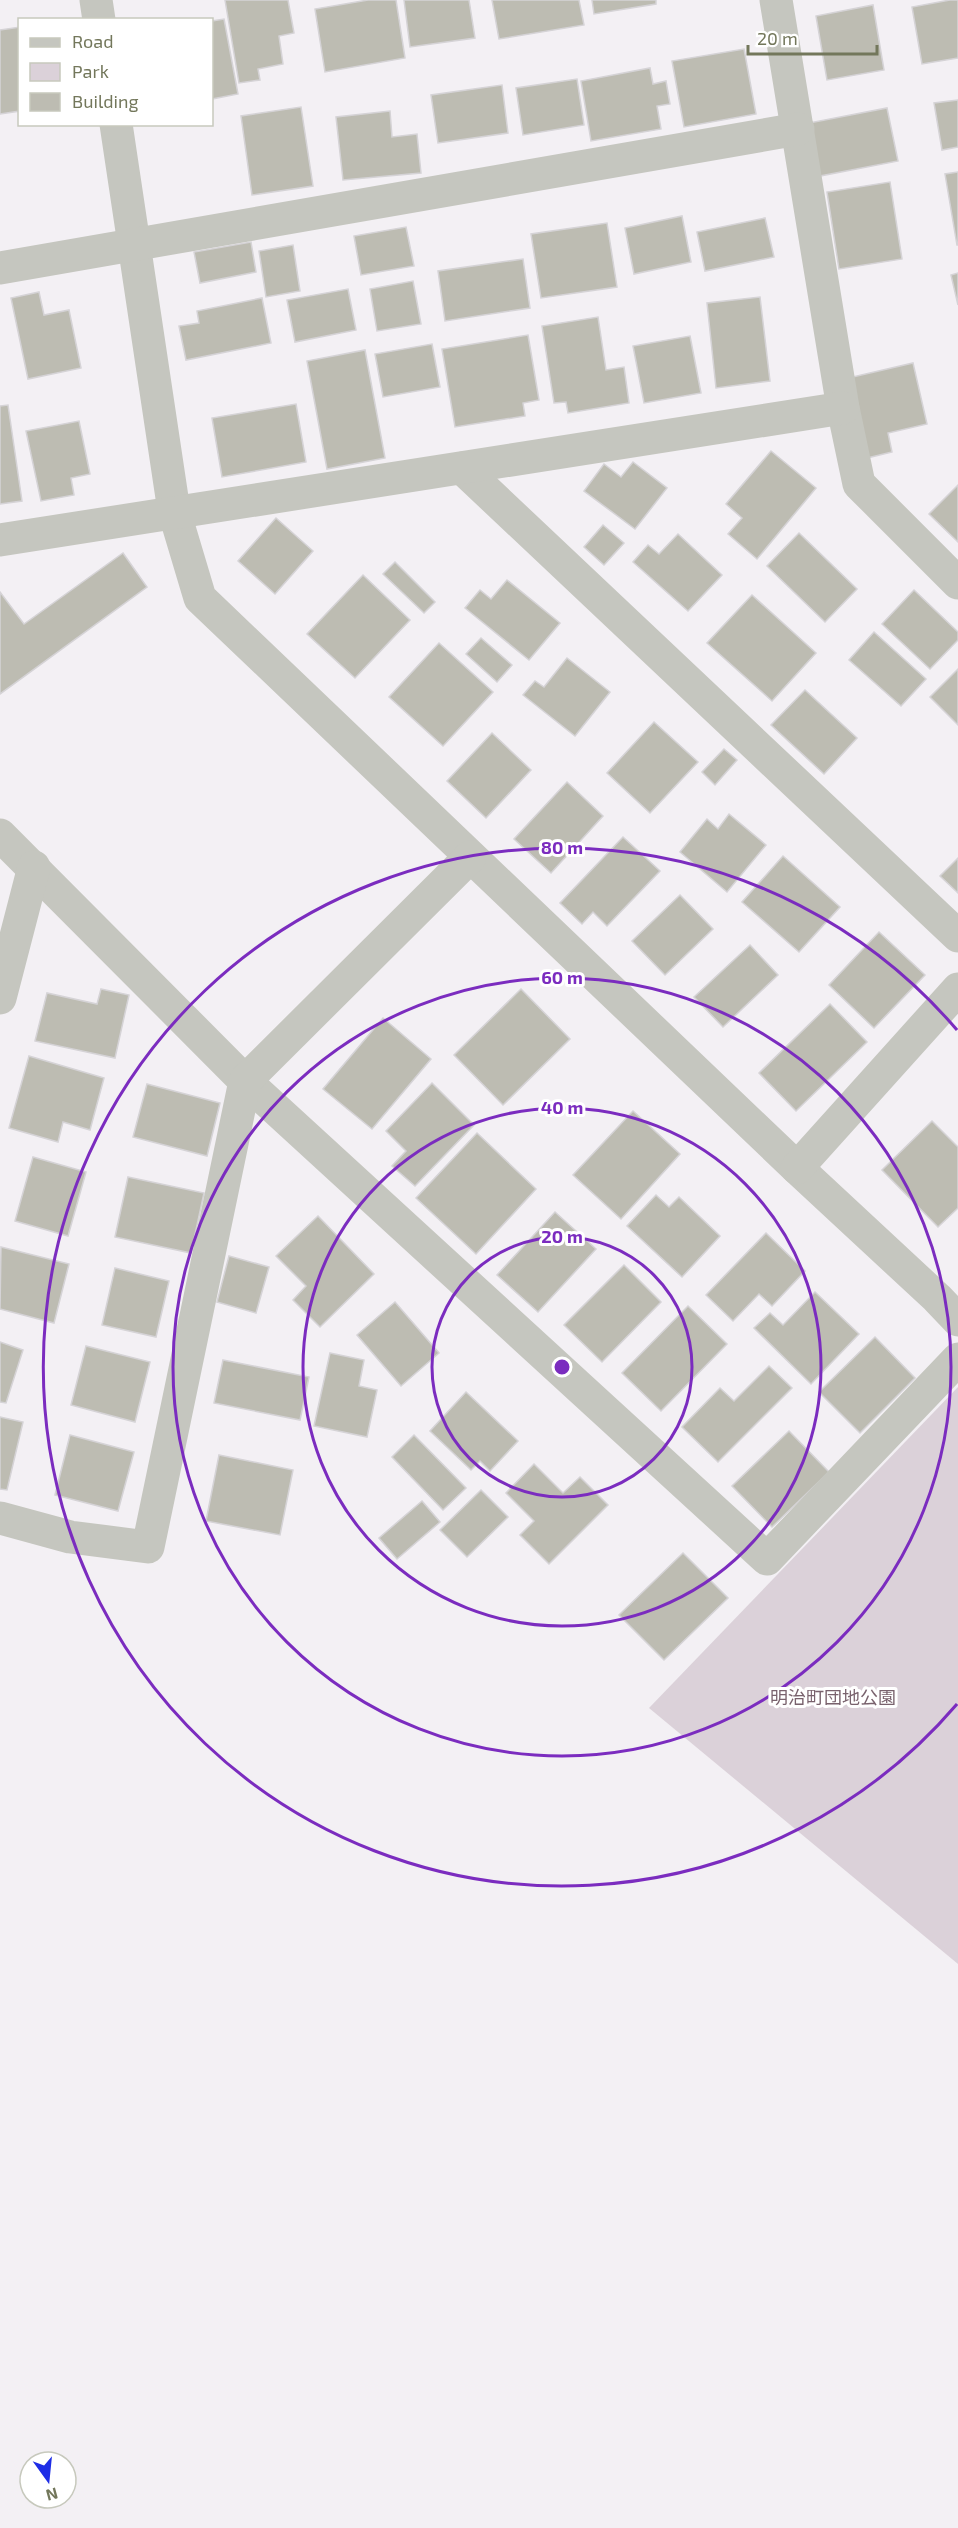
<svg xmlns="http://www.w3.org/2000/svg" width="958" height="2528" viewBox="0 0 958 2528" font-family="'Exo 2','Noto Sans JP',sans-serif">
<style>
.green{fill:#dbd1d9}
.building{fill:#bdbcb2;stroke:#d5d3d6;stroke-width:1.5}
.lines{fill:none;stroke-linecap:round;stroke-linejoin:round}
.minor{stroke:#c5c6bf;stroke-width:33}
.ring{fill:none;stroke:#7b2cbf;stroke-width:3}
.labels{text-anchor:middle;dominant-baseline:central;stroke-width:6;stroke-linejoin:round;paint-order:stroke}
.park-label{font-size:18px;fill:#79626d;stroke:#fff}
.centre{fill:#7b2cbf;stroke:#fff;stroke-width:3}
.ring-label{font-size:18px;text-anchor:middle;font-weight:bold;fill:#7b2cbf;stroke:#fff;stroke-width:6;stroke-linejoin:round;paint-order:stroke}
</style>
<rect width="100%" height="100%" fill="#f3f0f4"/>
<path class="green" d="M 958,1387 L 958,1964 L 649,1708 Z"/>
<g class="building">
<path d="M 225,0 L 288,0 L 294,33 L 279,36 L 283,64 L 258,69 L 260,80 L 239,83 Z"/>
<path d="M 368,0 L 396,0 L 405,58 L 325,72 L 315,9 Z"/>
<path d="M 404,0 L 469,0 L 475,38 L 410,47 Z"/>
<path d="M 492,0 L 579,0 L 584,25 L 499,39 Z"/>
<path d="M 592,0 L 656,0 L 656,4 L 594,14 Z"/>
<path d="M 950,0 L 958,0 L 958,58 L 922,64 L 912,7 Z"/>
<path d="M 873,5 L 884,70 L 827,80 L 816,16 Z"/>
<path d="M 224,19 L 238,94 L 212,99 L 212,21 Z"/>
<path d="M 20,27 L 20,111 L 0,114 L 0,30 Z"/>
<path d="M 744,49 L 756,114 L 684,127 L 672,61 Z"/>
<path d="M 650,68 L 653,84 L 666,81 L 670,104 L 657,106 L 661,129 L 591,141 L 581,81 Z"/>
<path d="M 577,79 L 584,125 L 523,135 L 516,88 Z"/>
<path d="M 502,85 L 508,133 L 438,143 L 431,95 Z"/>
<path d="M 958,100 L 958,147 L 942,150 L 934,103 Z"/>
<path d="M 301,107 L 313,186 L 252,195 L 241,116 Z"/>
<path d="M 887,108 L 898,161 L 820,176 L 809,123 Z"/>
<path d="M 390,111 L 392,137 L 417,134 L 421,173 L 343,180 L 336,117 Z"/>
<path d="M 958,172 L 958,245 L 957,245 L 945,174 Z"/>
<path d="M 890,182 L 902,259 L 839,269 L 827,192 Z"/>
<path d="M 682,216 L 691,262 L 634,274 L 625,228 Z"/>
<path d="M 765,218 L 774,257 L 705,271 L 697,232 Z"/>
<path d="M 607,223 L 617,287 L 541,298 L 531,234 Z"/>
<path d="M 406,227 L 414,266 L 361,275 L 354,236 Z"/>
<path d="M 251,242 L 256,272 L 200,283 L 194,252 Z"/>
<path d="M 293,245 L 300,291 L 266,297 L 259,251 Z"/>
<path d="M 523,259 L 530,308 L 445,321 L 438,271 Z"/>
<path d="M 958,273 L 958,305 L 951,275 Z"/>
<path d="M 413,281 L 421,324 L 377,331 L 370,289 Z"/>
<path d="M 348,289 L 356,330 L 295,342 L 287,300 Z"/>
<path d="M 39,292 L 44,315 L 69,310 L 81,368 L 28,379 L 11,298 Z"/>
<path d="M 760,297 L 770,381 L 716,388 L 707,303 Z"/>
<path d="M 262,298 L 271,343 L 186,360 L 179,326 L 199,323 L 197,311 Z"/>
<path d="M 598,317 L 606,370 L 624,367 L 629,403 L 568,413 L 566,402 L 554,403 L 542,326 Z"/>
<path d="M 528,335 L 539,400 L 523,403 L 525,416 L 455,427 L 442,349 Z"/>
<path d="M 690,336 L 701,393 L 644,403 L 633,346 Z"/>
<path d="M 432,344 L 440,387 L 383,397 L 375,354 Z"/>
<path d="M 365,350 L 385,458 L 327,469 L 307,361 Z"/>
<path d="M 913,363 L 927,424 L 888,433 L 892,452 L 863,459 L 844,379 Z"/>
<path d="M 296,404 L 306,462 L 222,477 L 212,418 Z"/>
<path d="M 8,405 L 22,501 L 0,504 L 0,406 Z"/>
<path d="M 79,421 L 90,474 L 71,478 L 74,495 L 41,501 L 26,431 Z"/>
<path d="M 771,451 L 816,488 L 757,559 L 728,534 L 742,518 L 726,504 Z"/>
<path d="M 633,462 L 667,488 L 635,529 L 584,491 L 604,464 L 621,477 Z"/>
<path d="M 958,485 L 958,542 L 929,514 Z"/>
<path d="M 276,518 L 313,551 L 275,594 L 238,561 Z"/>
<path d="M 603,525 L 624,543 L 604,565 L 584,547 Z"/>
<path d="M 799,533 L 857,589 L 825,622 L 767,566 Z"/>
<path d="M 678,534 L 722,575 L 688,611 L 633,562 L 648,545 L 659,554 Z"/>
<path d="M 123,553 L 147,587 L 0,694 L 0,592 L 24,624 Z"/>
<path d="M 395,562 L 435,602 L 424,613 L 383,574 Z"/>
<path d="M 363,575 L 410,620 L 355,678 L 307,634 Z"/>
<path d="M 507,580 L 560,623 L 529,660 L 465,608 L 480,590 L 491,599 Z"/>
<path d="M 914,590 L 958,632 L 958,640 L 930,669 L 882,624 Z"/>
<path d="M 752,595 L 816,653 L 772,701 L 707,643 Z"/>
<path d="M 874,632 L 926,679 L 901,706 L 849,660 Z"/>
<path d="M 481,638 L 512,665 L 497,682 L 466,654 Z"/>
<path d="M 439,643 L 493,692 L 443,746 L 389,697 Z"/>
<path d="M 567,658 L 610,692 L 575,736 L 523,695 L 535,681 L 544,687 Z"/>
<path d="M 958,669 L 958,725 L 930,697 Z"/>
<path d="M 805,690 L 857,738 L 824,774 L 771,725 Z"/>
<path d="M 654,722 L 698,762 L 650,813 L 607,773 Z"/>
<path d="M 492,733 L 531,770 L 486,818 L 447,781 Z"/>
<path d="M 724,749 L 737,760 L 715,785 L 702,772 Z"/>
<path d="M 567,782 L 603,816 L 551,873 L 514,839 Z"/>
<path d="M 729,814 L 766,845 L 727,892 L 680,852 L 707,819 L 718,829 Z"/>
<path d="M 623,837 L 660,871 L 607,926 L 593,912 L 582,924 L 560,903 Z"/>
<path d="M 783,856 L 840,907 L 799,952 L 742,902 Z"/>
<path d="M 958,858 L 958,893 L 940,876 Z"/>
<path d="M 680,895 L 713,929 L 665,975 L 632,941 Z"/>
<path d="M 879,932 L 925,975 L 874,1028 L 829,985 Z"/>
<path d="M 750,945 L 778,975 L 723,1027 L 694,997 Z"/>
<path d="M 101,989 L 129,995 L 115,1058 L 35,1041 L 47,993 L 97,1004 Z"/>
<path d="M 521,989 L 570,1039 L 503,1105 L 454,1055 Z"/>
<path d="M 830,1004 L 867,1042 L 796,1111 L 759,1073 Z"/>
<path d="M 383,1018 L 431,1059 L 372,1129 L 323,1089 Z"/>
<path d="M 29,1056 L 104,1078 L 90,1130 L 63,1122 L 58,1142 L 9,1128 Z"/>
<path d="M 432,1083 L 474,1125 L 415,1186 L 392,1166 L 406,1151 L 386,1131 Z"/>
<path d="M 147,1084 L 220,1103 L 207,1156 L 133,1137 Z"/>
<path d="M 633,1111 L 680,1154 L 621,1219 L 573,1175 Z"/>
<path d="M 932,1121 L 958,1147 L 958,1208 L 938,1227 L 882,1170 Z"/>
<path d="M 477,1133 L 536,1189 L 476,1254 L 416,1198 Z"/>
<path d="M 33,1157 L 86,1172 L 68,1236 L 15,1221 Z"/>
<path d="M 128,1177 L 204,1193 L 191,1253 L 115,1237 Z"/>
<path d="M 656,1195 L 669,1207 L 679,1197 L 720,1236 L 682,1277 L 627,1226 Z"/>
<path d="M 555,1212 L 596,1249 L 538,1312 L 497,1275 Z"/>
<path d="M 318,1216 L 374,1274 L 320,1327 L 293,1300 L 306,1286 L 276,1256 Z"/>
<path d="M 766,1233 L 805,1271 L 772,1306 L 759,1294 L 733,1321 L 706,1295 Z"/>
<path d="M 1,1247 L 69,1264 L 54,1323 L 0,1309 Z"/>
<path d="M 229,1256 L 269,1267 L 256,1313 L 217,1302 Z"/>
<path d="M 624,1265 L 661,1302 L 602,1362 L 564,1325 Z"/>
<path d="M 115,1268 L 169,1281 L 156,1337 L 102,1325 Z"/>
<path d="M 815,1292 L 859,1334 L 811,1384 L 754,1328 L 770,1313 L 783,1325 Z"/>
<path d="M 395,1302 L 439,1353 L 401,1386 L 357,1335 Z"/>
<path d="M 688,1306 L 727,1344 L 661,1411 L 622,1373 Z"/>
<path d="M 875,1337 L 915,1378 L 860,1433 L 819,1392 Z"/>
<path d="M 0,1342 L 23,1350 L 6,1403 L 0,1402 Z"/>
<path d="M 86,1346 L 150,1362 L 135,1422 L 71,1405 Z"/>
<path d="M 330,1353 L 364,1360 L 359,1386 L 377,1390 L 367,1437 L 314,1426 Z"/>
<path d="M 223,1360 L 309,1377 L 300,1420 L 214,1403 Z"/>
<path d="M 769,1366 L 792,1388 L 718,1462 L 682,1427 L 720,1388 L 734,1401 Z"/>
<path d="M 466,1392 L 518,1441 L 490,1471 L 480,1461 L 471,1470 L 430,1431 Z"/>
<path d="M 0,1417 L 23,1422 L 7,1490 L 0,1489 Z"/>
<path d="M 789,1431 L 829,1472 L 772,1527 L 732,1486 Z"/>
<path d="M 70,1435 L 134,1452 L 118,1511 L 55,1495 Z"/>
<path d="M 414,1435 L 466,1488 L 443,1510 L 392,1457 Z"/>
<path d="M 219,1455 L 293,1470 L 280,1535 L 206,1521 Z"/>
<path d="M 534,1464 L 563,1493 L 580,1477 L 608,1505 L 549,1564 L 520,1535 L 534,1521 L 506,1493 Z"/>
<path d="M 481,1490 L 508,1517 L 467,1557 L 440,1530 Z"/>
<path d="M 422,1501 L 440,1522 L 397,1559 L 379,1538 Z"/>
<path d="M 683,1553 L 728,1598 L 664,1660 L 619,1615 Z"/>
</g>
<g class="lines">
<g class="minor">
<path d="M 96,0 L 99,20"/>
<path d="M 776,0 L 843,408 L 859,484 L 958,583"/>
<path d="M 116,124 L 174,511 L 200,598 L 797,1168 L 937,1298 L 958,1320"/>
<path d="M 0,268 L 798,129"/>
<path d="M 462,468 L 958,936"/>
<path d="M 0,540 L 843,408"/>
<path d="M 0,835 L 245,1081 L 767,1559 L 958,1359"/>
<path d="M 0,998 L 34,867"/>
<path d="M 797,1168 L 958,989"/>
<path d="M 0,1518 L 70,1537 L 148,1547 L 245,1081 L 470,857"/>
</g>
</g>
<g class="ring">
<circle cx="562" cy="1367" r="130"/>
<circle cx="562" cy="1367" r="259"/>
<circle cx="562" cy="1367" r="389"/>
<path d="M957 1704A519 519 0 1 1 957 1030"/>
</g>
<g class="labels">
<g class="park-label">
<text x="833" y="1697">明治町団地公園</text>
</g>
</g>
<circle cx="562" cy="1367" r="9" class="centre"/>
<g class="ring-label">
<text x="562" y="854">80 m</text>
<text x="562" y="984">60 m</text>
<text x="562" y="1114">40 m</text>
<text x="562" y="1243">20 m</text>
</g>
<rect x="18" y="18" width="195" height="108" fill="#ffffff" stroke="#c7c9bd" stroke-width="1.5"/>
<rect x="30" y="38" width="30" height="9" fill="#c5c6bf" stroke="#c7c9bd" stroke-width="1.5"/>
<text x="72" y="48" font-size="18" fill="#73775b">Road</text>
<rect x="30" y="63" width="30" height="18" fill="#dbd1d9" stroke="#c7c9bd" stroke-width="1.5"/>
<text x="72" y="78" font-size="18" fill="#73775b">Park</text>
<rect x="30" y="93" width="30" height="18" fill="#bdbcb2" stroke="#c7c9bd" stroke-width="1.5"/>
<text x="72" y="108" font-size="18" fill="#73775b">Building</text>
<g transform="translate(48 2480) rotate(165)"><circle r="28" fill="#ffffff" stroke="#c7c9bd" stroke-width="1.5"/>
<path d="M0-4.5L10 22L0 15L-10 22Z" fill="#1e2de6"/>
<text y="-9" font-size="16" font-weight="bold" text-anchor="middle" fill="#73775b">N</text>
</g>
<path d="M748 45v9h129v-9" fill="none" stroke="#73775b" stroke-width="3"/>
<text x="757" y="45" font-size="18" fill="#73775b" stroke="#ffffff" stroke-width="4.5" paint-order="stroke">20 m</text>
</svg>
